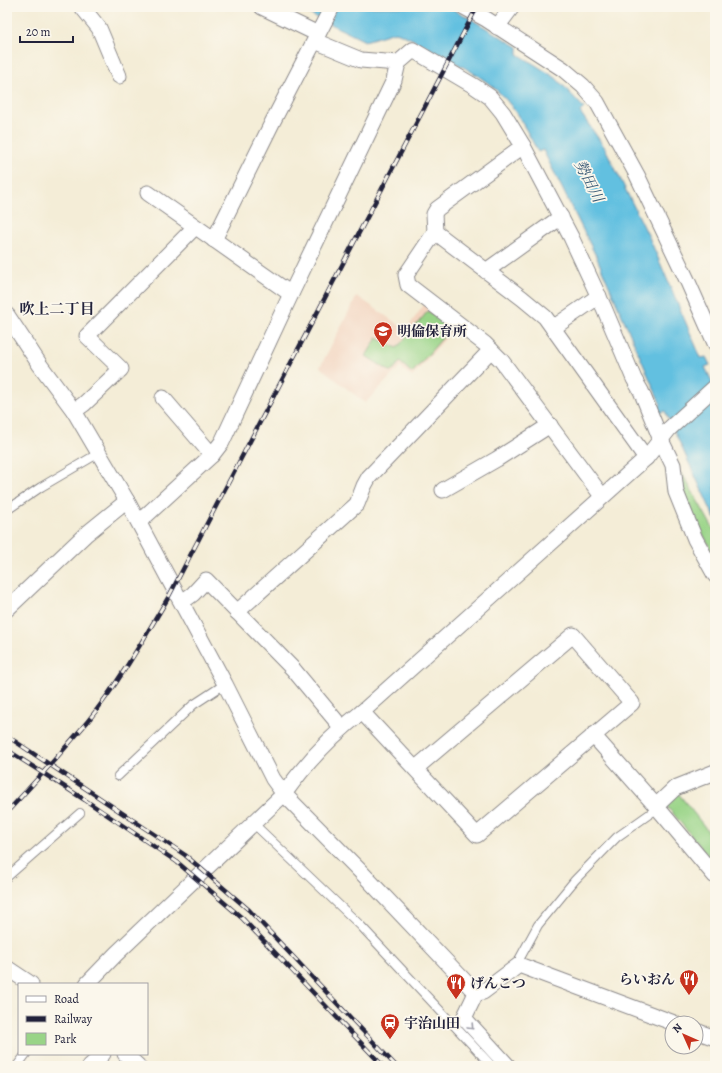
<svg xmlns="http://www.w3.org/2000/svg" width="722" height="1073" viewBox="0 0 722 1073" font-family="Alegreya,'Noto Serif JP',serif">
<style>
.built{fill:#f3d4bf}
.park{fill:#99d487;stroke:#5e7b61}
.water{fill:#62c0e0;stroke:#42718e}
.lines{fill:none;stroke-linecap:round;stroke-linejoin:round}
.service-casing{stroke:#8b8889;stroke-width:10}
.minor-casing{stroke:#8b8889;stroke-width:17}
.service{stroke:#fff;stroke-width:8}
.minor{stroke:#fff;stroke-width:15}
.rail-casing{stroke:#22223b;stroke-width:4.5}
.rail{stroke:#fbf7ec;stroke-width:3;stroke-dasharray:9;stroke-linecap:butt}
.oneway{stroke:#9c9ca7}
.labels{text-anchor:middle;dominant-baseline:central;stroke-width:3.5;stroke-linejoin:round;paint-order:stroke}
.poi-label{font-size:14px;font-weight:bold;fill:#22223b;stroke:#fbf7ec;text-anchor:start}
.water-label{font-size:15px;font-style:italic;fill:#385975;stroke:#fbf7ec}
.neighbourhood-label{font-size:15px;font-weight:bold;fill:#22223b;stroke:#fbf7ec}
</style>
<rect width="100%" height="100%" fill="#fbf7ec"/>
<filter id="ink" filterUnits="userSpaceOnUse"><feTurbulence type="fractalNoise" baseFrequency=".025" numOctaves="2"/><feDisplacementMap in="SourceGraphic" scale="8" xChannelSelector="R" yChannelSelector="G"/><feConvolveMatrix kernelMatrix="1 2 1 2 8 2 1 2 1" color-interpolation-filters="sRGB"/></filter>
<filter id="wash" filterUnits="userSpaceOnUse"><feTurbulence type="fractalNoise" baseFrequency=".012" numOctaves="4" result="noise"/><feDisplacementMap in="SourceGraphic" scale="16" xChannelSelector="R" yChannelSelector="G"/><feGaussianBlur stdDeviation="0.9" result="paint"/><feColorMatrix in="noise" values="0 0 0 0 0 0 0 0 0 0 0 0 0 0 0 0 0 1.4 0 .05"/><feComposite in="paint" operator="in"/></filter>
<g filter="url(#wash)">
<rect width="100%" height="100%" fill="#f4edd7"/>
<path class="built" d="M 357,296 L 406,330 L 424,305 L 455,327 L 412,377 L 400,367 L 365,403 L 320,367 Z"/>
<g class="park">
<path d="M 428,311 L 452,327 L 412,373 L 400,362 L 391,372 L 366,356 L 377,338 L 397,348 Z"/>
<path d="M 682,473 L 715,532 L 715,558 L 684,496 Z"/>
<path d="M 678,793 L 715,840 L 715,864 L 665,804 Z"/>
</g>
<path class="water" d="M 295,7 L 448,7 L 464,15 L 518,47 L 518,54 L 556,78 L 584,108 L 580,112 L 605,148 L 649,237 L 701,358 L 706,357 L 710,365 L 705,367 L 715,388 L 715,519 L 665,411 L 659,413 L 656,408 L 661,405 L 596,256 L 543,150 L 538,152 C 530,137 522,121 512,107 C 496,86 478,75 456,63 C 437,52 419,42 399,33 L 395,32 L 365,41 Z"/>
</g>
<g filter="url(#ink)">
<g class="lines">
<defs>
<g id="service">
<path d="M 7,510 L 41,487 L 99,453"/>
<path d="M 118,776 L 193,705 L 225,684"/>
<path d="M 254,824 L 361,926 L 492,1066"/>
<path d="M 7,877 L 80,813"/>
<path d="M 519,965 L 520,958 L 538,925 L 575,880 L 617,837 L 658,808"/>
<path d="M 17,1066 L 26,1054"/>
</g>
<g id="minor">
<path d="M 82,7 L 99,28 L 119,76"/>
<path d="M 464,7 L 486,19 L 563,69 L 583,86 L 597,102 L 637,175 L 688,282 L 715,343"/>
<path d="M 497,27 L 512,7"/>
<path d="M 318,34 L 332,7"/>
<path d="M 398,63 L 413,50 L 474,86 L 490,97 L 503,113 L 523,146 L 571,237 L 604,308 L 634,379 L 641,391 L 661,440 L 673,465 L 676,492 L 695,539 L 715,575"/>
<path d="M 523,146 L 437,209 L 434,214 L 435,232 L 522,298 L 545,317 L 646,458"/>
<path d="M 148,193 L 291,294"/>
<path d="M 435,232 L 406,275 L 408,285 L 485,344 L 501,360 L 602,496"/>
<path d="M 214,240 L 273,121 L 318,34 L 262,7"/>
<path d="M 486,271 L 561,217"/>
<path d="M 7,315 L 40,365 L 74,411 L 127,501 L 225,684 L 273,779 L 284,794 L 362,873 L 476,993 L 483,992 L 519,965 L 674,1023"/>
<path d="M 553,328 L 599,296"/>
<path d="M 163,398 L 212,455 L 222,442 L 291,294 L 394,80 L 398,63 L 361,60 L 315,41"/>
<path d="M 74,411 L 84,404 L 121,369 L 87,336 L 195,227"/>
<path d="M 443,490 L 497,459 L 550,425"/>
<path d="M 139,522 L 212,455"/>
<path d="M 182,602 L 193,594 L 206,580 L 293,669 L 342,728"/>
<path d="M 7,609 L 85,535 L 127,501"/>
<path d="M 237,612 L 357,504 L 364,486 L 369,477 L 491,350"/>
<path d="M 362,712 L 477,835 L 632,703 L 573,635 L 416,768"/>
<path d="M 593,735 L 656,806 L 715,876"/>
<path d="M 656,806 L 675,788 L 715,772"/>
<path d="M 7,968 L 31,984"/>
<path d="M 87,984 L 116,954 L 284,794 C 306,763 332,735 362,712 L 646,458 L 669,429 L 715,387"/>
<path d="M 476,993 L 464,1018 L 508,1066"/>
<path d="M 696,1031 L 715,1038"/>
<path d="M 125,1054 L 138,1066"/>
<path d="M 90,1066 L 103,1054"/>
</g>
</defs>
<use href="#service" class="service-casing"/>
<use href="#minor" class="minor-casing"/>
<use href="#service" class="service"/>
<use href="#minor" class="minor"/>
<defs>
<g id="rail">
<path d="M 7,736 L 185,855 L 249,910 L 396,1066"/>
<path d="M 7,750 L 85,800 L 177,862 L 242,918 L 383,1066"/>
<path d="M 7,812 C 35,782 62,752 88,721 C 118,684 143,640 168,598 L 477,7"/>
</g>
</defs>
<use href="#rail" class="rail-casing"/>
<use href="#rail" class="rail"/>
</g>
<defs><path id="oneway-chevron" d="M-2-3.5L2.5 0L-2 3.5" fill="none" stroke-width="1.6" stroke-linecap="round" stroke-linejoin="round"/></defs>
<use class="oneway" href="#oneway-chevron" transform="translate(471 1027) rotate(47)"/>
</g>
<defs>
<symbol id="school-pin" viewBox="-11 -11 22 30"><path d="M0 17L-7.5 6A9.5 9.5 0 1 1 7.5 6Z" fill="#c8321e" stroke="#fbf7ec"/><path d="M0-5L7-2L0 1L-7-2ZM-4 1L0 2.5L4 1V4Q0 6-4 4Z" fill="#fff"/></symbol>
<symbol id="restaurant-pin" viewBox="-11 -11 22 30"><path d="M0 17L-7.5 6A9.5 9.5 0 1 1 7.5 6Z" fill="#c8321e" stroke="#fbf7ec"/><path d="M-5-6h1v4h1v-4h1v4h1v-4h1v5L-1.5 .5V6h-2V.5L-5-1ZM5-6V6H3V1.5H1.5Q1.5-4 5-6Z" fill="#fff"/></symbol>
<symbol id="station-pin" viewBox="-11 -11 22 30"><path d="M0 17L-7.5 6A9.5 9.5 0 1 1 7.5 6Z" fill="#c8321e" stroke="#fbf7ec"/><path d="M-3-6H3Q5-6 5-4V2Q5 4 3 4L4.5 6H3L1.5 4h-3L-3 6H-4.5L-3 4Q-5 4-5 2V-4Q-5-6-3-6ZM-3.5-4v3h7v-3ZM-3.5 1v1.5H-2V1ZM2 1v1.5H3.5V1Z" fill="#fff"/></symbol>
</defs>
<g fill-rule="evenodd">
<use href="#school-pin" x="372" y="320" width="22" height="30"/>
<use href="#restaurant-pin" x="678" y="968" width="22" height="30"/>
<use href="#restaurant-pin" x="445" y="972" width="22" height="30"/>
<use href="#station-pin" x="379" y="1012" width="22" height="30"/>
</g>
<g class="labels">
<g class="poi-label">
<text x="397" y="331">明倫保育所</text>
<text x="675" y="979" text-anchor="end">らいおん</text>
<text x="470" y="983">げんこつ</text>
<text x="404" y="1023">宇治山田</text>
</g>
<g class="water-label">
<text transform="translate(589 181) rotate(63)">勢田川</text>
</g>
<g class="neighbourhood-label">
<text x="57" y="309">吹上二丁目</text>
</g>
</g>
<rect width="722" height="1073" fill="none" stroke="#fbf7ec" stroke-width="24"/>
<rect x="18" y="983" width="130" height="72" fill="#fbf7ec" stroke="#a4a2a5"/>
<rect x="26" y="996" width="20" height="6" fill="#ffffff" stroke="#a4a2a5"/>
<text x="54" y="1003" font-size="12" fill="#22223b">Road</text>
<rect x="26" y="1016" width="20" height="6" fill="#22223b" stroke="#a4a2a5"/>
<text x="54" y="1023" font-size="12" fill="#22223b">Railway</text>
<rect x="26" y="1033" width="20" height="12" fill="#99d487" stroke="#a4a2a5"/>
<text x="54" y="1043" font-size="12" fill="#22223b">Park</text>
<g transform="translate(684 1035) rotate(315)"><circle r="19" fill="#fbf7ec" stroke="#a4a2a5"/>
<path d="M0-3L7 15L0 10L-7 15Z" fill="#c8321e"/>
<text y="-6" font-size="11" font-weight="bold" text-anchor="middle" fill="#22223b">N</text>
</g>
<path d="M20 36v6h53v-6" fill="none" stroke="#22223b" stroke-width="2"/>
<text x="26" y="36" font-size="12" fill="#22223b" stroke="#fbf7ec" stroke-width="3" paint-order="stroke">20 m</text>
</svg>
